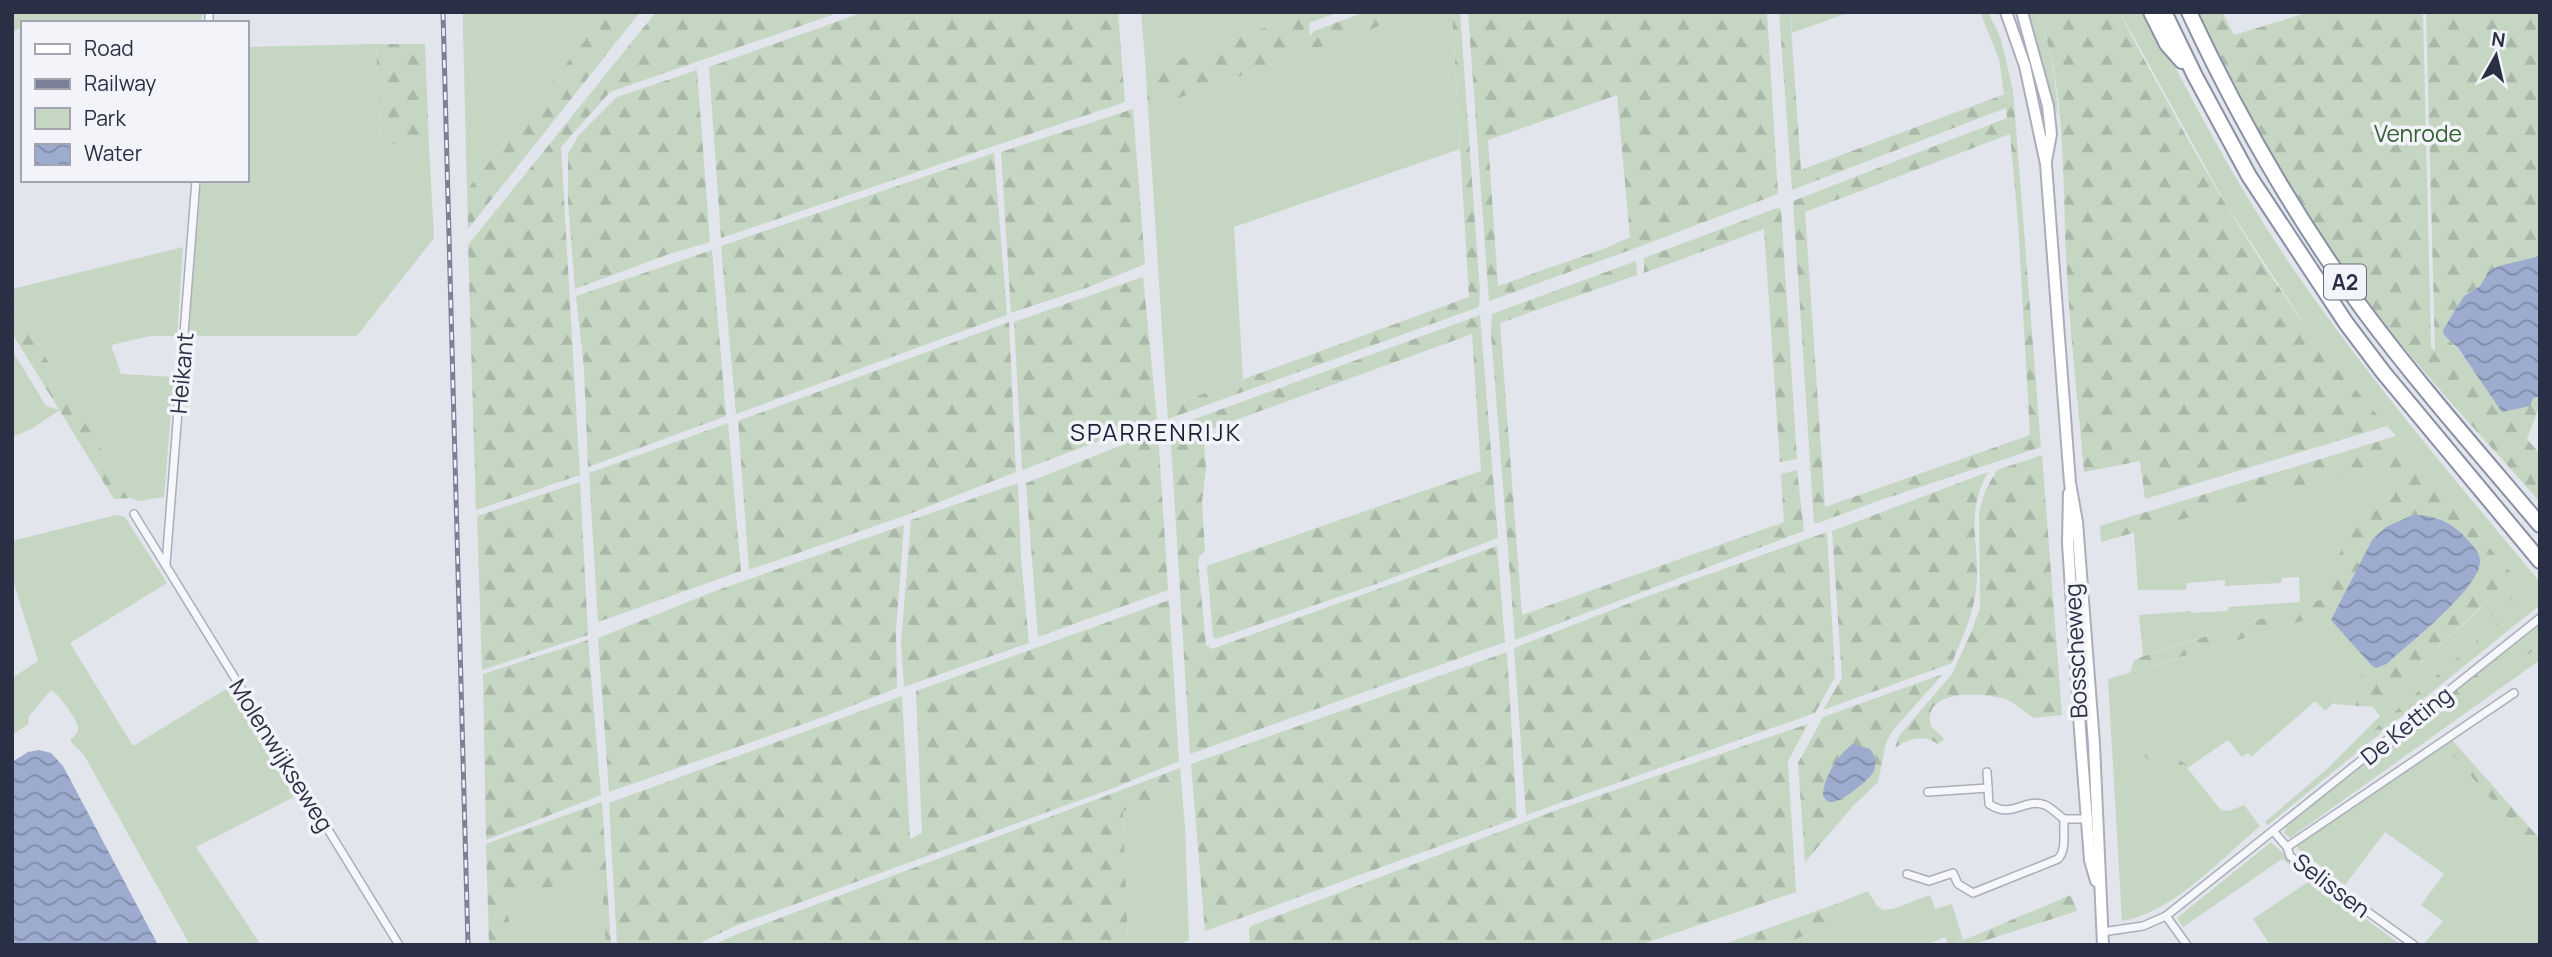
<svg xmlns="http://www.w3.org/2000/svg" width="2552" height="957" viewBox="0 0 2552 957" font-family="Manrope,sans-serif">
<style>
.green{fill:#c5d6c3}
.forest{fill:url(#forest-firs);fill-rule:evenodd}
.water{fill:url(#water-waves)}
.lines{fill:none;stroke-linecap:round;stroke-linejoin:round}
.street-casing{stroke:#abaeba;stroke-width:10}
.secondary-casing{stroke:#abaeba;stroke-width:14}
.highway-casing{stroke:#898fa4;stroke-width:18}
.street{stroke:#f6f7fa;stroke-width:7}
.secondary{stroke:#fff;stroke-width:10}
.highway{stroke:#fff;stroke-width:14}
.rail-casing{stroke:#7b8197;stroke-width:5}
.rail{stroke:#f3f4f9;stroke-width:2.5;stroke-dasharray:8;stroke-linecap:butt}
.labels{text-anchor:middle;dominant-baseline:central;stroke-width:7;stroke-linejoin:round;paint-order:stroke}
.shield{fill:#f3f4f9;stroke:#666a7b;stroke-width:2}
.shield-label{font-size:21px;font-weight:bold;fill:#292f45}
.park-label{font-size:23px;fill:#366235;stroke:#f3f4f9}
.street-label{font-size:23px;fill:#292f45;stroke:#f3f4f9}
.neighbourhood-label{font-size:24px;letter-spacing:2px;fill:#1b2036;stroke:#f3f4f9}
</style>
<defs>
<pattern id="forest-firs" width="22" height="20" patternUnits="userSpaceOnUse" patternTransform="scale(1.75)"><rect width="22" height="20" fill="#c5d6c3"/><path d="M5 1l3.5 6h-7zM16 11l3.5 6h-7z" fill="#a9b8a9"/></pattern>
<pattern id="water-waves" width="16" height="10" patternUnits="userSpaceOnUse" patternTransform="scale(1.75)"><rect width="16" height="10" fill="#9cabce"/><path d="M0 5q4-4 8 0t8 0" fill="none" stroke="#7f8ca9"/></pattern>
</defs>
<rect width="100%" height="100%" fill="#e3e5ec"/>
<g class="green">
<path d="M 12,12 L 203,12 L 201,23 L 85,23 L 43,20 L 23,23 L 23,26 L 12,32 Z"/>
<path d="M 463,12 L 607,12 L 467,190 L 463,30 Z"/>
<path d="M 1141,12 L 1307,12 L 1146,72 Z"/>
<path d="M 1418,12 L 1452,12 L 1460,149 L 1234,227 L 1243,379 L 1167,407 L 1148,109 Z"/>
<path d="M 1790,12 L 1850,12 L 1792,33 Z"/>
<path d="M 1980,12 L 1988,12 L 2001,39 L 2013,91 L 2004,94 L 1999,59 Z"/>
<path d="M 2027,12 L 2036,12 C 2051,44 2056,83 2058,117 Z"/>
<path d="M 2120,12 L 2148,12 C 2191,101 2239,189 2294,270 C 2369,379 2455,480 2540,582 L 2540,590 L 2368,737 L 2371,741 L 2268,825 L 2265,822 L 2327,769 L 2380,716 L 2373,707 L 2483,606 L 2491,617 L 2521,585 L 2396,436 L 2348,383 L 2306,326 L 2227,206 Z"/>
<path d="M 376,44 L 381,144 L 429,145 L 434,238 L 357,336 L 188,336 L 201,180 L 247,180 L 247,47 Z"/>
<path d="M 183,247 L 177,336 L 151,336 L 111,345 L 121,374 L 174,377 L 164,497 L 139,501 L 131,498 L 12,302 L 12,289 Z"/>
<path d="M 12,350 L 46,406 L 60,410 L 31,429 L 12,437 Z"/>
<path d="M 2382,463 L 2400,473 L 2393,491 L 2395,496 C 2349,516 2339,558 2320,600 L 2143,656 L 2139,615 L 2191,611 L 2191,613 L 2227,611 L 2229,607 L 2300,602 L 2299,577 L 2282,578 L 2281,583 L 2225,586 L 2225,580 L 2187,583 L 2186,590 L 2138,590 L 2134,532 Z"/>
<path d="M 116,515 L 125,517 L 167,583 L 70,643 L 133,746 L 231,686 L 294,797 L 196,847 L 261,945 L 190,945 L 84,755 L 70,741 C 73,737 79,733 78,727 C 76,718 58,693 51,690 L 29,716 L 28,724 L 12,735 L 12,678 L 38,661 L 12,577 L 12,541 Z"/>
<path d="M 2336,611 L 2332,620 L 2372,666 L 2325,711 L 2315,701 L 2251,757 L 2248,753 L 2242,757 L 2228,740 L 2189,767 L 2177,757 L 2164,757 L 2179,775 L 2186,778 L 2192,774 L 2221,810 L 2229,811 L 2244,805 L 2260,826 C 2221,859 2172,913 2122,921 L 2108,679 Z"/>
<path d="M 2540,646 L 2540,660 L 2290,838 L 2284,833 L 2287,820 L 2378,750 L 2383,757 Z"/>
<path d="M 2444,746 L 2540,854 L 2540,945 L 2423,945 L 2443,921 L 2421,905 L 2444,874 L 2385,832 L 2345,885 L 2297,848 L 2299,844 Z"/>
<path d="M 1182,790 L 1185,827 L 1189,940 L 1176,945 L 1128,945 L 1123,811 Z"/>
<path d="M 2271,842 L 2311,879 L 2401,945 L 2270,945 L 2253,919 L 2311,880 L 2282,859 L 2183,927 L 2177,918 Z"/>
<path d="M 602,873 L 606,945 L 514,945 L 505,900 Z"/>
<path d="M 1868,891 L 1877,906 L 1883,910 L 1893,909 L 1930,895 L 1935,909 L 1952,904 L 1963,940 L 1948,945 L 1945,937 L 1926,945 L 1776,945 L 1842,924 L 1836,904 Z"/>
</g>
<g class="forest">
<path d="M 607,12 L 640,12 L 468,229 L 467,190 Z"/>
<path d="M 656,12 L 832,12 L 832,15 L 610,92 L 561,147 L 580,475 L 476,510 L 468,245 Z"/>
<path d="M 864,12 L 1118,12 L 1125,102 L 721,238 L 709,67 Z"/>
<path d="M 1307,12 L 1339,12 L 1309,23 L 1310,36 L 1314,31 L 1365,12 L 1418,12 L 1148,109 L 1146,72 Z"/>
<path d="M 1452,12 L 1460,12 L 1480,293 L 1479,307 L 1168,419 L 1167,407 L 1469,297 Z"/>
<path d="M 1468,12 L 1767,12 L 1778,194 L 1633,249 L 1489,301 ZM 1617,95 L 1630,237 L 1606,248 L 1498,286 L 1488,140 Z"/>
<path d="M 1779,12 L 1790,12 L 1801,170 L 2013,91 L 2041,447 L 1875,502 L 1818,523 L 1814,523 L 1793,201 L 2007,118 L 2006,108 L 1792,190 ZM 2010,134 L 2018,222 L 2030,435 L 1825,507 L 1805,212 Z"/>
<path d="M 2036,12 L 2120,12 C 2138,51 2160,87 2180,125 C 2239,232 2305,335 2387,426 L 2145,499 L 2140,461 L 2084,472 C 2078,400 2069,327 2066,254 C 2063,186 2066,73 2036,12 Z"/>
<path d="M 2198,12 L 2222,12 L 2234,35 L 2310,12 L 2423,12 L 2431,347 L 2435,351 L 2426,12 L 2540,12 L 2540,256 L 2489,271 L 2480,286 L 2464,296 L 2444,335 L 2457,348 L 2471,367 L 2533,398 L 2540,396 L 2540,405 L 2527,439 L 2540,454 L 2540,502 C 2489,444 2435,387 2386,326 C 2309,231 2252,122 2198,12 Z"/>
<path d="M 376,44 L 425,44 L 429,145 L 381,144 Z"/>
<path d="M 697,70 L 710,242 L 672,253 L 575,289 L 568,202 L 568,154 L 578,136 L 617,97 Z"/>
<path d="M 1133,109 L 1145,264 L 1086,288 L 1011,313 L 1001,152 Z"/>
<path d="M 994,153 L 1007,315 L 736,414 L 721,246 Z"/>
<path d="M 1777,208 L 1781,209 L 1797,459 L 1780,462 L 1764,229 L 1644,273 L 1644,258 Z"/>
<path d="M 712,250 L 726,416 L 588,467 L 584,368 L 576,296 Z"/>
<path d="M 1636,261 L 1637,275 L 1500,323 L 1522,615 L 1784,522 L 1781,474 L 1797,470 L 1804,531 L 1515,640 L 1491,333 L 1492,314 Z"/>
<path d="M 1143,277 L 1157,419 L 1022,470 L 1014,322 Z"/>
<path d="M 12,302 L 131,498 L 114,499 L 12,333 Z"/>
<path d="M 1480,315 L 1498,538 L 1376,584 L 1216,639 L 1213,637 L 1207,566 L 1481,471 L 1472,334 L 1203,432 L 1206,469 L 1202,502 L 1205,551 L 1199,557 L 1198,562 L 1206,645 L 1212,649 L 1497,546 L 1505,642 L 1190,754 L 1170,428 Z"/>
<path d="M 1009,322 L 1016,472 L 904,516 L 749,570 L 738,421 Z"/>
<path d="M 728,423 L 741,571 L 598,622 L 589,473 Z"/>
<path d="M 1158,431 L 1168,590 L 1038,637 L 1026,483 Z"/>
<path d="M 2396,436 L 2521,585 L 2522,589 L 2519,592 L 2491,617 L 2482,606 L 2373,707 L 2333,704 L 2372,666 L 2376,667 L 2387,664 C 2414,638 2470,598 2479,564 L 2372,541 L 2336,611 L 2130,672 L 2134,661 L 2141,657 L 2320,600 C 2334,570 2344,531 2370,509 C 2378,503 2386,501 2394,496 L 2393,481 L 2399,473 L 2382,463 L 2101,542 L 2100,526 Z"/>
<path d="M 2042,455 L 2062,715 L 2033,718 C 2024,711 2016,703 2005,699 C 1983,693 1921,688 1931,726 L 1944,739 L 1938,744 C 1925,734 1908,738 1895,748 L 1899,736 L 1952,674 L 1972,630 L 1980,608 L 1979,513 L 1985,491 L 1997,470 Z"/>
<path d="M 1988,472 C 1966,512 1978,537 1977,579 C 1976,609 1963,636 1952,663 L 1823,710 L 1842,678 L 1832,531 Z"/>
<path d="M 580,482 L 588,635 L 482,670 L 477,516 Z"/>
<path d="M 1018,483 L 1021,558 L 1029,643 L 904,687 L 901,643 L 911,520 Z"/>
<path d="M 904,525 L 896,631 L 897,688 L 826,716 L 609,792 L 598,638 L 715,591 Z"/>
<path d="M 1827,532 L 1835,677 L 1815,713 L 1526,815 L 1514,648 L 1648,596 Z"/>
<path d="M 2538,588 L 2540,605 L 2371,741 L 2367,736 Z"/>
<path d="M 1169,600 L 1179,761 L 1116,787 L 735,926 L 696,945 L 617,945 L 609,803 L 902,696 L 910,839 L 922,833 L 916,691 Z"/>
<path d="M 2540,623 L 2540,646 L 2383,758 L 2378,750 Z"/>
<path d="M 588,640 L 601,795 L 486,840 L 483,674 Z"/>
<path d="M 1507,652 L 1517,818 L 1205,931 L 1191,764 Z"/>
<path d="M 1943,674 L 1893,730 L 1886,743 L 1878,782 L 1853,806 L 1805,862 L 1798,763 L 1823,717 Z"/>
<path d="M 1808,724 L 1788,761 L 1796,892 L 1640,945 L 1250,945 L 1249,929 L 1251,926 L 1554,811 Z"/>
<path d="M 2452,740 L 2540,839 L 2540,854 L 2444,746 Z"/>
<path d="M 2145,746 L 2169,751 L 2189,767 L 2187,768 L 2192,774 L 2186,778 L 2179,775 L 2164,757 L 2152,763 L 2145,757 Z"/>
<path d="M 1180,768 L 1182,790 L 1123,811 L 1128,945 L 714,945 L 737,934 Z"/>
<path d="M 602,802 L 611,945 L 606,945 L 601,873 L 505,900 L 514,945 L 489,945 L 486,844 Z"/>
<path d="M 2071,895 L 2077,911 L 1971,945 L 1952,945 Z"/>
<path d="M 1836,904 L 1843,924 L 1776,945 L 1721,945 Z"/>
</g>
<g class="water">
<path d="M 2540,256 L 2540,396 L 2533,398 L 2530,406 L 2502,412 L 2458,348 L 2444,335 L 2443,330 L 2464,296 L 2480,286 L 2489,271 L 2499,266 Z"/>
<path d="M 2413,515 C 2434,515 2452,522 2466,538 C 2472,545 2480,552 2480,561 C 2480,589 2409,643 2387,664 L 2376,668 L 2372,666 L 2331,620 L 2372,540 L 2386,527 Z"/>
<path d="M 1853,744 L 1870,749 C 1875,755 1877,763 1874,771 C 1869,780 1842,802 1832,802 C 1826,802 1826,800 1823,795 C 1824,777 1838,754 1853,744 Z"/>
<path d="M 39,750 L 51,753 L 63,766 L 158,945 L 12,945 L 12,762 L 28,752 Z"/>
</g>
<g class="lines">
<defs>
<g id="street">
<path d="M 209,23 L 209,12"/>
<path d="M 134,514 L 399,945"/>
<path d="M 166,564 L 196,180"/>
<path d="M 1987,772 L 1989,804 C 2013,820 2024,797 2045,805 C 2052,808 2058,815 2064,819"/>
<path d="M 1928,792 L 1988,788"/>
<path d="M 2274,832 L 2287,847 L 2290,856 L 2414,945"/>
<path d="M 2287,847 L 2514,693"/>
<path d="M 1907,874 L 1929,881 L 1953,873 L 1958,884 L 1973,893 L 2058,859 C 2067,850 2063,832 2064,819 L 2088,819"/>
<path d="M 2166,916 L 2187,945"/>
<path d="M 2102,932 L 2143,926 L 2166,916 L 2540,618"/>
</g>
<g id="secondary">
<path d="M 2006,12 L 2025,66 L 2046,164 L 2070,483 L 2077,522 L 2094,744 L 2103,945"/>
<path d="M 2022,12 L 2048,106 L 2051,134 L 2046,161"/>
<path d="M 2069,493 L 2068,543 L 2080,730 L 2090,860 L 2096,881"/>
</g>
<g id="highway">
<path d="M 2151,12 L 2167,44 L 2182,61"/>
<path d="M 2164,12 L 2195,76 L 2249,176 L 2346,323 L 2383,372 L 2540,561"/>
<path d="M 2189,12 C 2238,117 2295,217 2364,311 C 2419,385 2481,455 2540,525"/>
</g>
</defs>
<use href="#street" class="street-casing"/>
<use href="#secondary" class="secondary-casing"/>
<use href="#highway" class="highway-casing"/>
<use href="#street" class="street"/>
<use href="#secondary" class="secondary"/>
<use href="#highway" class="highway"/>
<defs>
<path id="rail" d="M 443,12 L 468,945"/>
</defs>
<use href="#rail" class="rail-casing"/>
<use href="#rail" class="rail"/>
</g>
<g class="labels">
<rect class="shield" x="2324" y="264.5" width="42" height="35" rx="5"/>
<g class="shield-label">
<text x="2345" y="282">A2</text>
</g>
<g class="park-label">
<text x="2418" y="133">Venrode</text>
</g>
<g class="street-label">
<text transform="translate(181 373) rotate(-85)">Heikant</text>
<text transform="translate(2075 651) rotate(-93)">Bosscheweg</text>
<text transform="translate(2406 725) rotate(-39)">De Ketting</text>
<text transform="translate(282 755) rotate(58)">Molenwijkseweg</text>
<text transform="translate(2332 885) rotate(37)">Selissen</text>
</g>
<g class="neighbourhood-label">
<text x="1156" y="431">SPARRENRIJK</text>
</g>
</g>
<rect width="2552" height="957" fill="none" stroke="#292f45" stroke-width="28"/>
<rect x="21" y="21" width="228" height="161" fill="#f3f4f9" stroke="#a2a5b1" stroke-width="2"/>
<rect x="35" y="44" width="35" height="10" fill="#ffffff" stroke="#a2a5b1" stroke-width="2"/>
<text x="84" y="56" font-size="21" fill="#292f45">Road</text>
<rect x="35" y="79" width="35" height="10" fill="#7b8197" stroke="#a2a5b1" stroke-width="2"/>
<text x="84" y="91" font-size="21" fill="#292f45">Railway</text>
<rect x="35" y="108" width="35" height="21" fill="#c5d6c3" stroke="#a2a5b1" stroke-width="2"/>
<text x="84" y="126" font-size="21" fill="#292f45">Park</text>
<rect x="35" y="144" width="35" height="21" fill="url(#water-waves)" stroke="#a2a5b1" stroke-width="2"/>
<text x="84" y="161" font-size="21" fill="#292f45">Water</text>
<g transform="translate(2496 56) rotate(8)" stroke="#f3f4f9" stroke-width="5" paint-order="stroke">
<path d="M0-5L12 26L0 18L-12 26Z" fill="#292f45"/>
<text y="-10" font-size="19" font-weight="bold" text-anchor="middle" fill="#292f45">N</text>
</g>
</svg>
